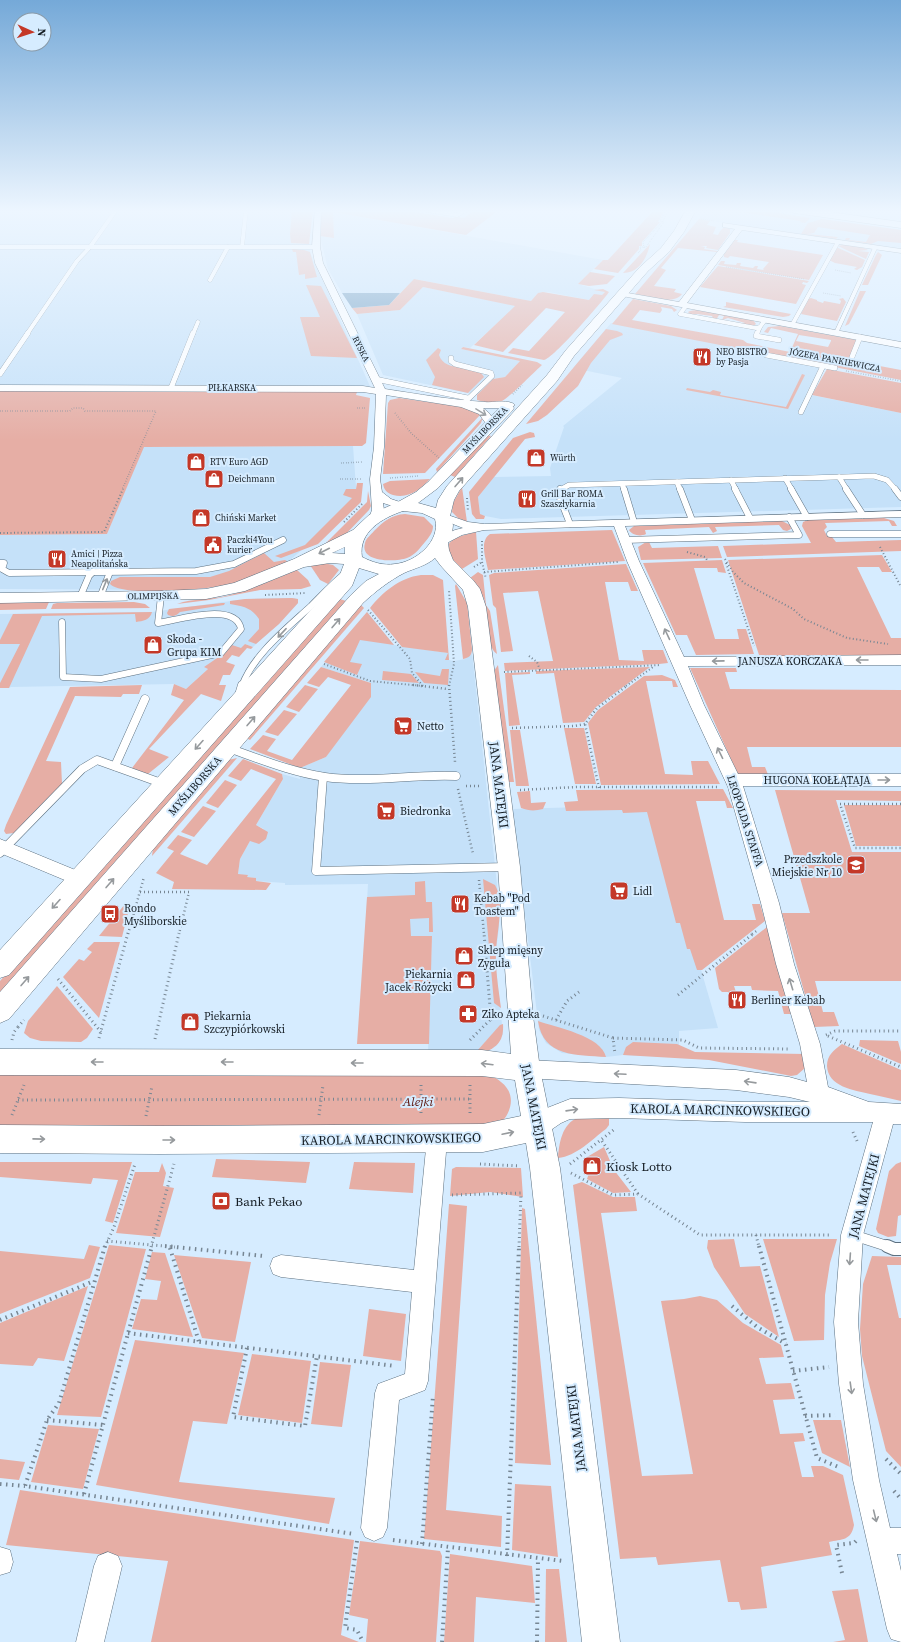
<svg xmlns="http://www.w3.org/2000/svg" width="901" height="1642" viewBox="0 0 901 1642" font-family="'Source Serif 4',serif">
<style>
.built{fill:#c5e1f9}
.green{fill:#e6aea5;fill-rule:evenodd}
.water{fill:#6a99bf}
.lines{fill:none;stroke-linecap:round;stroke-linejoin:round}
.lane-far5-casing{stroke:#5d7181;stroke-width:4.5}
.lane-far4-casing{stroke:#5d7181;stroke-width:5.5}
.lane-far3-casing{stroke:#5d7181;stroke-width:7}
.lane-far2-casing{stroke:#5d7181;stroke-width:9}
.lane-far1-casing{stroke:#5d7181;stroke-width:11}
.lane-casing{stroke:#5d7181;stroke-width:14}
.street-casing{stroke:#5d7181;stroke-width:1}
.secondary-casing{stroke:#5d7181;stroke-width:1}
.path-far5{stroke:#778693;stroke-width:1;stroke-dasharray:0.5 1.5;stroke-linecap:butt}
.path-far4{stroke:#778693;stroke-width:1.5;stroke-dasharray:0.5 2;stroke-linecap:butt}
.path-far3{stroke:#778693;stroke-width:2;stroke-dasharray:1 2.5;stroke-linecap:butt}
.path-far2{stroke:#778693;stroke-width:2.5;stroke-dasharray:1 3;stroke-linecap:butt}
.path-far1{stroke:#778693;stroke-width:3;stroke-dasharray:1 3.5;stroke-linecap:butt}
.path{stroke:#778693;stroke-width:4;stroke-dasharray:1.5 4.5;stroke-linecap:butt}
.lane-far5{stroke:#fff;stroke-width:4}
.lane-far4{stroke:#fff;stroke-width:5}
.lane-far3{stroke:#fff;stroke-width:6}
.lane-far2{stroke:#fff;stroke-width:8}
.lane-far1{stroke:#fff;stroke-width:10}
.lane{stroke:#fff;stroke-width:12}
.street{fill:#fff;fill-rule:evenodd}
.secondary{fill:#fff;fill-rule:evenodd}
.oneway{stroke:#969a9d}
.labels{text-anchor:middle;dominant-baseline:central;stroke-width:4;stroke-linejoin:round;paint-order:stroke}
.far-street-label{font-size:9px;fill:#161e25;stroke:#d6ecff}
.far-poi-label{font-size:9px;fill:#161e25;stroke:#d6ecff;text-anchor:start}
.poi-label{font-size:11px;fill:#161e25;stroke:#d6ecff;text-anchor:start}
.street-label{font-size:11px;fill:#161e25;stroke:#d6ecff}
.near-street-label{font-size:13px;fill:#161e25;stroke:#d6ecff}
.near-park-label{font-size:13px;font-style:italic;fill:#5b120a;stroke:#d6ecff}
.near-poi-label{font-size:13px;fill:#161e25;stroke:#d6ecff;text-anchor:start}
</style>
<rect width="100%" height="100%" fill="#d6ecff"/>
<g class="built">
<path d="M 0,210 L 292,210 L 290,234 L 291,243 L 309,244 L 310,252 L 373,393 L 0,396 Z"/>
<path d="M 706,210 L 761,210 L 901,230 L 901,250 L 699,219 Z"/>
<path d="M 333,212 L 603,260 L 578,284 L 605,292 L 602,295 L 589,300 L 548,292 L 538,293 L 531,301 L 415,279 L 400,293 L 342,293 L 328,269 L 320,236 L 334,238 Z"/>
<path d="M 423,287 L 516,306 L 470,348 L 463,347 L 461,349 L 520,361 L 505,377 L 493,379 L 477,395 L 383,375 L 357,314 L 400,310 Z"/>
<path d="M 611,323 L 822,362 L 806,394 L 901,413 L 901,507 L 501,519 L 480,515 L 478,497 L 494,477 L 551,476 L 550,468 L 564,427 L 563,426 L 622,378 L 573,368 Z"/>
<path d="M 353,446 L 357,501 L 288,562 L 197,590 L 0,589 L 0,535 L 107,534 L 143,447 Z"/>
<path d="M 292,598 L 298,599 L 298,603 L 279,624 L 264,636 L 253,647 L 245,644 L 241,649 L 232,646 L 226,652 L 205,667 L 208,669 L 186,689 L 174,684 L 11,687 L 9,688 L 0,688 L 0,614 L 152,612 L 245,599 Z"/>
<path d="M 367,612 L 394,645 L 448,653 L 449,660 L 454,661 L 465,659 L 472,653 L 499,903 L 499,927 L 495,958 L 503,1034 L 496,1046 L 489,1050 L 428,1052 L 432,936 L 365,936 L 368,884 L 285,885 L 285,883 L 256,881 L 256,878 L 247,877 L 247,875 L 238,875 L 240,859 L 250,841 L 264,829 L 256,825 L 283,779 L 282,774 L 300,779 L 300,768 L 326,757 L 371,683 L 321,667 Z"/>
<path d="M 653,805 L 718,1028 L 679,1031 L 679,1057 L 623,1055 L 606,1057 L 562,1053 L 546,1043 L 539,1030 L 512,809 Z"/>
</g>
<g class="green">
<path d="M 292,210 L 313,210 L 309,244 L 291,243 L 290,234 Z"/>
<path d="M 321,210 L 402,210 L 453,218 L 455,216 L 464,218 L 475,210 L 499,210 L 466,235 L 333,212 L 334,238 L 320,236 Z"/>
<path d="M 654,210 L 665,210 L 658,222 L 660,222 L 642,242 L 642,246 L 639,246 L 639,249 L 618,273 L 594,269 L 603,260 L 608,260 Z"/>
<path d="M 727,210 L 761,210 L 810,218 L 805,223 L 800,222 L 801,221 Z"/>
<path d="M 699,219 L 710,221 L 707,225 L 716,227 L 713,234 L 718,235 C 721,229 724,225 730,229 L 730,233 L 718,250 L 706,248 L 707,246 L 701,246 L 705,247 L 704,249 L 717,251 L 717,252 L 678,248 L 661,268 L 666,270 L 654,286 L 676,289 L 674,292 L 682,294 C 673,306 648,296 635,294 Z"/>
<path d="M 822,219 L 901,230 L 901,243 L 878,241 L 871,244 L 845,240 L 846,238 L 850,238 L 849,240 L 866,242 L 870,235 L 818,227 L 814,233 L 807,234 L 838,237 L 836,239 L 801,234 L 808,223 Z"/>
<path d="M 734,240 L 738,240 L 737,242 L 823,255 L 809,280 L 718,265 L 721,261 L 725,261 L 724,264 L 736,265 L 737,263 L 741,263 L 740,266 L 753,268 L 755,266 L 758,266 L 757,269 L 764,270 L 763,269 L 769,262 L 730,256 L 728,258 L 724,257 L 724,254 Z"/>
<path d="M 650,244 C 647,258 639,273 623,273 Z"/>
<path d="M 846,244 L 862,247 L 868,250 L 858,251 L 869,252 L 866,259 L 838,246 Z"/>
<path d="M 836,247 L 865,260 L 862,267 L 857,270 L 854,269 L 857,267 L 835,263 L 829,260 Z"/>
<path d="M 292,249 L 304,250 L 310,252 L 317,277 L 305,279 L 305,274 L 299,275 L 296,252 L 293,252 Z"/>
<path d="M 878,252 L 882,255 L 868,285 L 862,285 L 876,255 Z"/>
<path d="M 718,266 L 809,281 L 807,283 L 803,282 L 802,284 L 806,285 L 796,304 L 700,287 Z"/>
<path d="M 590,272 L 615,276 L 607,284 L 589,286 L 578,284 Z"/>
<path d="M 414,279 L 531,301 L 538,293 L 543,292 L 589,300 L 594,294 L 602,295 L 605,292 L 594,290 L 603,289 L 609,292 C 602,302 553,359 544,360 L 508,353 L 513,348 L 529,351 L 565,312 L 546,308 L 503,352 L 474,345 L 515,306 L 423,287 L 400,310 L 357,314 L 352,308 L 389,305 Z"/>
<path d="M 306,285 L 321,286 L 357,358 L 311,356 L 300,317 L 320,317 Z"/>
<path d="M 860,291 L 866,291 L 849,324 L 845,326 Z"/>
<path d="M 811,298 L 817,300 L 817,301 L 823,303 L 824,301 L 840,304 L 841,301 L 839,299 L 843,298 L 846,302 L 837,321 L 801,314 L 808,299 Z"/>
<path d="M 633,299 L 671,306 L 677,310 L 674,312 L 672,309 L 661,307 L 662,310 L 660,313 L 640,310 L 632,320 L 743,340 L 747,343 L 790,352 L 798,334 L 771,328 L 768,333 L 764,332 L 768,327 L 780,326 L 857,340 L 853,361 L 901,370 L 901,380 L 612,324 ZM 799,335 L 831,340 L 831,341 L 828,347 L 796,341 Z"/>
<path d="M 726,302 L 791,314 L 789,316 L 783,317 L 723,307 L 726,306 Z"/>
<path d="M 696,310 L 753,320 L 756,324 L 753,326 L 742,324 L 745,323 L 728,318 L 722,320 L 724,316 L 719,315 L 716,320 L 710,319 L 713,318 L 712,316 L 697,314 L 691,315 L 688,312 L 690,311 Z"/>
<path d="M 606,329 L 617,331 L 622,333 L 623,335 L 610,340 L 591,363 L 578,386 L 547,415 L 538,421 L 526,424 Z"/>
<path d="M 463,347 L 537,362 L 542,365 C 534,372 510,397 502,401 C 495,404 484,402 477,400 L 477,395 L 493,379 L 505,377 L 520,361 L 461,349 Z"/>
<path d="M 438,348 L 441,350 L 439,355 C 445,374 478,363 484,377 L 468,393 L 432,385 L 435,377 L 426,360 Z"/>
<path d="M 827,369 L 901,383 L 901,413 L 812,395 Z"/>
<path d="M 802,374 L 805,375 L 788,409 L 686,390 L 687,388 L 710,392 L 713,390 L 721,392 L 720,395 L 786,407 Z"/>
<path d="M 0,391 L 345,391 L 357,392 L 356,395 L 370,398 L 366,443 L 362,446 L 353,446 L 144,447 L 107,534 L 0,535 Z"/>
<path d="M 399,398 L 465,407 L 481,414 L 425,473 L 383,474 L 388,403 L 390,400 Z"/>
<path d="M 483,417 L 481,423 L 437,472 L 436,469 Z"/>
<path d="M 530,432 L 534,433 L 535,437 L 525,439 L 478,497 L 480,514 L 485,516 L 484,519 L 476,519 L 472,514 L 469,492 L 513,438 Z"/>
<path d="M 487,435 L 491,436 L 455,477 L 450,475 Z"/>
<path d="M 430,479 C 420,490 408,499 393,495 C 387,493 384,490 383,484 L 390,481 Z"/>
<path d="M 357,483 L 363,483 L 361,502 L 318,544 L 281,558 L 275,556 L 305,545 L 352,498 L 343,495 L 346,489 L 356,489 Z"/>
<path d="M 462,487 L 467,522 L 458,518 L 452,512 L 453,503 Z"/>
<path d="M 368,491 L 371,506 L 369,510 L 344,536 L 302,556 L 304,554 L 324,545 L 367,502 Z"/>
<path d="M 405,514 L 424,517 L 433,526 C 433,533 429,537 425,542 C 420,548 415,555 407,558 C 396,562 359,563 365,543 C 366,538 371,535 374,531 C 384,521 391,515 405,514 Z"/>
<path d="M 884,518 L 894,521 L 897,526 L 892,526 L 889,521 L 825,523 L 827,527 L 824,530 L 827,536 L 832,537 L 836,542 L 901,540 L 901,551 L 727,557 L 723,546 L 811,543 L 802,526 L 803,522 L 808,520 Z"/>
<path d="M 782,521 L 790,525 L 791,529 L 787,531 L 783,530 L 779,525 L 715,527 L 717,531 L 713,533 L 709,527 L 645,530 L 646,534 C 640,537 632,535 629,530 L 634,526 Z"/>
<path d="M 612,530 L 625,561 L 488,570 C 486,559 479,541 490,534 Z"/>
<path d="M 476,532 L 478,559 L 462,569 C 435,547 448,538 476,532 Z"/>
<path d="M 646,542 L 649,542 L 652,548 L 718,546 L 722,558 L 641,560 L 638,547 Z"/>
<path d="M 264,553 L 274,562 L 285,560 L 288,562 C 269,569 250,579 231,584 C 211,589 124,598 110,584 L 111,581 L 120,577 L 210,577 L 229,571 Z"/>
<path d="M 882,555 L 892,572 L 882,572 L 879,567 L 857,567 L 891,638 L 901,638 L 901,659 L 760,658 L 728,560 Z"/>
<path d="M 722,560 L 726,573 L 718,572 L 717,568 L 694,568 L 715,639 L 739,639 L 737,629 L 746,629 L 754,654 L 696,655 L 687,635 L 676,635 L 643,563 Z"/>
<path d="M 323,563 L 333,565 L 339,570 L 328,584 L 320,580 L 310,565 Z"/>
<path d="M 626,564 L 638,591 L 631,591 L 628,582 L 605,582 L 619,660 L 644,661 L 642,650 L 663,650 L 668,663 L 659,664 L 505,671 L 504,663 L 553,661 L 538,591 L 503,593 L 513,651 L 501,652 L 496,608 L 493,605 L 489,575 L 494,573 Z"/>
<path d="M 297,570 L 308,580 L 311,586 L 301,589 L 260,590 L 209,600 L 177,604 C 193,598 210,600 226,596 C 251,590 274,579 297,570 Z"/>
<path d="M 478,572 L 483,575 L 486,605 L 490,611 L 497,654 C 485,646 488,613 484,599 C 481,591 476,584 470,578 Z"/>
<path d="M 421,575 L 433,575 L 443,580 L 449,660 L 445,660 L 448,653 L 402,647 L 370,608 C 383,592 399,578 421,575 Z"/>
<path d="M 456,584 L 467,603 L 472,649 C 472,655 469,658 463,659 L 455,586 Z"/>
<path d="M 292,598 L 298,599 L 298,603 L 279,624 L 256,644 L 248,641 L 259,629 L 259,619 C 252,608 243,606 230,604 L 230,601 L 245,599 Z"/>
<path d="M 340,599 L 346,601 L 0,994 L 0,981 Z"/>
<path d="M 49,602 L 46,609 L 0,610 L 0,603 Z"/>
<path d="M 134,602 L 145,604 L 150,608 L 51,609 L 53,604 L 57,603 Z"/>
<path d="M 222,603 L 225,603 L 224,605 L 180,612 C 176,616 173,617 168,615 L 167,613 L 169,609 Z"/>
<path d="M 361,605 L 364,608 L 250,740 L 246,738 Z"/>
<path d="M 152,612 C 150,620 143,621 136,622 L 135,614 L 42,616 L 9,688 L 0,688 L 0,683 L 20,644 L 0,644 L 0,640 L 13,614 Z"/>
<path d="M 367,612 L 394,645 L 360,640 L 350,662 L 362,664 L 357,675 L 324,662 Z"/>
<path d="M 245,644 L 253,647 L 251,649 L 247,648 L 239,657 L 232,655 L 226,662 L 235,665 L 230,675 L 223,675 L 219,685 L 226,685 L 221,701 L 201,694 L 149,749 L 169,757 L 148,774 L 140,773 L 132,768 L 184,700 L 171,695 L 174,684 L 186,689 L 208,669 L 204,667 L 226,652 L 232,645 L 241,648 Z"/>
<path d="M 498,665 L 514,782 L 508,782 L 494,671 Z"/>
<path d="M 321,667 L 371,683 L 371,697 L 326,757 L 300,768 L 250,749 L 263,735 L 276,739 L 267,751 L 292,760 L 351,685 L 328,677 L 319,687 L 307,683 Z"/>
<path d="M 650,667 L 596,707 L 584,722 L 563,723 L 554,673 L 536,674 L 536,671 Z"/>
<path d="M 690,668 L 736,668 L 737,672 L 725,672 L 730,689 L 901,690 L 901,747 L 747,747 L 752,767 L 765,767 L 769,777 L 738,775 Z"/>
<path d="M 442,669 L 449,669 L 448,685 L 424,683 L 415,672 L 440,676 Z"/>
<path d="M 383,671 L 411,674 L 419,683 L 382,680 Z"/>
<path d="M 530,672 L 530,674 L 512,675 L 520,725 L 509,726 L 505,673 Z"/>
<path d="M 662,675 L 675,680 L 678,687 L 673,687 L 672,681 L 646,681 L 665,774 L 693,775 L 691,761 L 708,761 L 720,784 L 601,785 L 588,723 L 598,710 L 644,676 Z"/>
<path d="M 142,685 L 139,694 L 123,694 L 121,697 L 75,696 L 46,761 L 61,762 L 62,784 L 14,833 L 6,834 L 4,831 L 6,825 L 70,687 Z"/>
<path d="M 305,685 L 318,689 L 299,712 L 286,707 Z"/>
<path d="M 284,710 L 297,714 L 278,736 L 265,732 Z"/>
<path d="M 564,728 L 584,728 L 596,784 L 575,784 Z"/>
<path d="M 510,730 L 520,730 L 529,786 L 516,786 Z"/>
<path d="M 237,758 L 152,856 L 153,848 L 228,760 Z"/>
<path d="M 243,759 L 282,774 L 283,779 L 256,825 L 268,832 L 266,839 L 259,844 L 250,841 L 240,859 L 238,874 L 248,875 L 247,877 L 256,878 L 256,881 L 271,883 L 266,890 L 172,889 L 174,882 L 156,873 L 174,851 L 167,848 L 178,835 L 192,840 L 180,854 L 207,865 L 276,779 L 251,769 L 241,781 L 228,776 Z"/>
<path d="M 225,780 L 237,785 L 218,808 L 206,803 Z"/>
<path d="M 723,789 L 733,808 L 727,808 L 725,801 L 696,801 L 724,920 L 756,920 L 752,904 L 760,904 L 765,921 L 702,970 L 697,970 L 690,949 L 687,949 L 680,923 L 676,923 L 647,812 L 623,813 L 622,810 L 566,811 L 564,802 L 578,801 L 576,790 Z"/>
<path d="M 775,790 L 901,791 L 901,801 L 836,800 L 852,852 L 901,852 L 901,981 L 815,981 L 823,1012 L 834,1012 L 839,1026 L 814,1027 L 782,913 L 810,913 Z"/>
<path d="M 530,791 L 531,803 L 546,802 L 543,809 C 535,811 529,811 521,808 L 517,792 Z"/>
<path d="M 844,805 L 901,805 L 901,846 L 856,846 Z"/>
<path d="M 203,806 L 216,811 L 194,837 L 181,832 Z"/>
<path d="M 483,879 L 495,885 C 506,904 495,937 496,959 C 496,975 499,992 501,1008 L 494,1003 Z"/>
<path d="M 425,881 L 426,902 L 432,902 L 433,932 L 429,932 L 429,918 L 410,919 L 411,936 L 432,936 L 429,1044 L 357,1044 L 367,897 L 415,895 L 415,882 Z"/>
<path d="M 125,904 L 130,905 L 122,937 L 99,936 Z"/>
<path d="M 767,927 L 791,1014 L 784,1014 L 778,991 L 752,990 L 751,986 L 734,986 L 736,992 L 722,992 L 719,989 L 715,968 Z"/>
<path d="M 94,942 L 120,942 L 99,1018 L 63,977 L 79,959 L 84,961 L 92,952 L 87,949 Z"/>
<path d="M 57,986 L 93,1029 L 87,1038 L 81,1042 L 41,1041 L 30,1038 L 24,1033 L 28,1021 Z"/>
<path d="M 538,1021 C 555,1027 602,1036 606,1057 C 577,1055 543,1057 538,1021 Z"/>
<path d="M 503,1024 C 504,1040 498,1047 483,1053 L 477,1051 L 500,1025 Z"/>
<path d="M 860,1040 L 898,1041 L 901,1052 L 901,1064 L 859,1046 Z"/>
<path d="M 633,1042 L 677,1044 L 695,1052 L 805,1054 L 805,1068 L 797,1075 L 791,1076 L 709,1060 L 623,1055 L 626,1047 Z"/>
<path d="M 842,1044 L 901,1070 L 901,1101 C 891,1099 881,1096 870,1094 C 854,1090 828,1087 827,1066 C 827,1055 834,1050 842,1044 Z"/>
<path d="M 0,1074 L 490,1075 C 494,1077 498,1079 501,1082 C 518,1095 511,1116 496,1127 L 0,1127 Z"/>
<path d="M 609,1116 L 609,1125 L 606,1129 C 591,1140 577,1156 558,1158 C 559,1144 562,1123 578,1118 C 587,1116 599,1117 609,1116 Z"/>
<path d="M 604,1147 L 614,1170 L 631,1192 L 613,1193 L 587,1179 L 589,1173 L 600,1173 L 599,1159 L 587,1159 L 587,1157 Z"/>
<path d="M 216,1159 L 310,1162 L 306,1183 L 212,1177 Z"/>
<path d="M 0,1162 L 132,1162 L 113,1223 L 105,1221 L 118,1180 L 93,1178 L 91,1184 L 0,1177 Z"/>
<path d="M 354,1162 L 415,1163 L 413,1193 L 349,1189 Z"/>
<path d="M 901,1162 L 901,1215 L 898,1216 L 896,1236 L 888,1237 L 878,1233 L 876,1229 L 889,1171 L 896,1164 Z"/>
<path d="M 162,1163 L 166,1173 L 163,1186 L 174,1188 L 160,1237 L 116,1233 L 135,1172 L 159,1172 Z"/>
<path d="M 456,1167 L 521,1168 L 523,1197 L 490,1192 L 450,1196 L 452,1169 Z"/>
<path d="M 582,1182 L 613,1197 L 635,1197 L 637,1211 L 601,1213 L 642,1476 L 693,1474 L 661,1301 L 684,1299 L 700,1296 L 717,1300 L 743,1323 L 781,1345 L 784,1357 L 759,1358 L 766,1384 L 791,1383 L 795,1399 L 773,1400 L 780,1434 L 803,1433 L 805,1441 L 794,1442 L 802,1477 L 814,1477 L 811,1466 L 823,1466 L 843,1475 L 854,1525 C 851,1541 842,1539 829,1542 L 832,1555 L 761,1567 L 767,1608 L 741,1610 L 739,1602 L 728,1602 L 720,1560 L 658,1565 L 656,1557 L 620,1559 L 573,1185 Z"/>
<path d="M 449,1204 L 467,1206 L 446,1510 L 502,1516 L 501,1547 L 424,1539 Z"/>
<path d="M 522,1208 L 525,1209 L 551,1465 L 515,1463 Z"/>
<path d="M 734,1239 L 740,1267 L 760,1266 L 779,1337 L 745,1314 L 714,1267 L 707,1248 L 708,1240 Z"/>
<path d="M 763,1239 L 837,1239 L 830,1263 L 825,1295 L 824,1340 L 794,1341 Z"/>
<path d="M 89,1245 L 100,1247 L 90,1278 L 0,1314 L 0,1251 L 84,1259 Z"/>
<path d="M 109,1245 L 146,1249 L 101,1417 L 57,1415 Z"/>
<path d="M 152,1252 L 165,1253 L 193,1337 L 132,1329 L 141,1299 L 157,1300 L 161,1281 L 145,1279 Z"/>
<path d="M 174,1255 L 251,1262 L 235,1342 L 202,1338 Z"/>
<path d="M 872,1256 L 901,1257 L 901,1265 L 887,1265 L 899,1318 L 901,1318 L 901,1467 L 886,1451 L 862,1356 L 860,1329 L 863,1284 Z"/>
<path d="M 88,1286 L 64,1361 L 38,1358 L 33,1366 L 0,1364 L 0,1323 Z"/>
<path d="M 369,1309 L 406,1314 L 401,1361 L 363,1356 Z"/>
<path d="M 135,1340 L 244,1353 L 227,1424 L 193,1421 L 179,1482 L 335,1498 L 329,1524 L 96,1485 Z"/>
<path d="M 252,1354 L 311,1361 L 302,1423 L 238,1415 Z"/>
<path d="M 320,1362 L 351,1365 L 342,1427 L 311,1424 Z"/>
<path d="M 841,1420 L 850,1467 L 822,1453 L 813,1420 Z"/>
<path d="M 48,1425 L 99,1429 L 83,1489 L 31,1482 Z"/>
<path d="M 0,1459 L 25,1462 L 19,1480 L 0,1478 Z"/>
<path d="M 515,1484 L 551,1486 L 558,1557 L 512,1550 Z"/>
<path d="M 20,1490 L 354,1540 L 341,1635 L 359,1642 L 151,1642 L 168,1561 L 6,1545 Z"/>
<path d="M 360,1541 L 440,1551 L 442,1556 L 436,1642 L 366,1642 L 368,1619 L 349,1615 Z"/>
<path d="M 450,1554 L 532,1566 L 535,1603 L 476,1597 L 474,1642 L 444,1642 Z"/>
<path d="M 546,1569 L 559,1569 L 567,1642 L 545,1642 Z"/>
<path d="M 858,1589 L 868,1642 L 833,1642 L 845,1640 L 832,1591 Z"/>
</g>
<path class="water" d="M 342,293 L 400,293 L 389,305 L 352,308 Z"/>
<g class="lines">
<defs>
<g id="lane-far5">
<path d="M 426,210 L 457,215 L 466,210"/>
<path d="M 0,247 L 316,247"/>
<path d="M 242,247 L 246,210"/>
<path d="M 210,280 L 228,247"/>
<path d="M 686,306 L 680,314 L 756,328 L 760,327 L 765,320"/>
<path d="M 792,325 L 838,242"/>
<path d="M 836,333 L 875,248"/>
<path d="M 27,334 L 77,261 L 90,247 L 116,210"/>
<path d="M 193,334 L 198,322"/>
<path d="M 757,334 L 760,327"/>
</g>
<g id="lane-far4">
<path d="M 757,333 L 756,336 L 779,340"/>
<path d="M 766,355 L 835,368"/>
<path d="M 852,357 L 860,337"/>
<path d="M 451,358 L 451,361 L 455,364 L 491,373 L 492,376 L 465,402"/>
<path d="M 0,374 L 28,333"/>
<path d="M 375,379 L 468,398"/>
<path d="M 171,388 L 193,333"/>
<path d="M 801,412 L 823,366"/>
<path d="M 839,477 L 847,490"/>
<path d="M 785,478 L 792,490"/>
<path d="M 731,480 L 736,490"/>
<path d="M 677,482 L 680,490"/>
<path d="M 622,484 L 624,490"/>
<path d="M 560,490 L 569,485 L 874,476 L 887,480 L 896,490"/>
</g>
<g id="lane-far3">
<path d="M 560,489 L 558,493 L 570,524"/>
<path d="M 624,489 L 634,522"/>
<path d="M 680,489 L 692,520"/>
<path d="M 735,489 L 750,518"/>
<path d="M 791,489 L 807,517"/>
<path d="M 846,489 L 863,515"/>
<path d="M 895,489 L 901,497"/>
<path d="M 830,534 L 901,534"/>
<path d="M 625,540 L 799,535 L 789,517"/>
<path d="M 0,563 L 4,563 L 2,569 L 9,573 L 196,571 L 234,564 L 283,540"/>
<path d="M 80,597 L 89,576 L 93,572"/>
<path d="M 100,597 L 110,572"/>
<path d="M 62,622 L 63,677 L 101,679 L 221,653 L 241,629 C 236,601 178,620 158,623 L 161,596"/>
<path d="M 242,686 C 253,655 287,628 311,606 C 323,594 334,582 347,572"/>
</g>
<g id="lane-far2">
<path d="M 239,695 L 242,685"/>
<path d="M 228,748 C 260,759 291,772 325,777 C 368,783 412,774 456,776"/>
<path d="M 115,766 L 145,699"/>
<path d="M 323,777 L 316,871 L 508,867"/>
<path d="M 0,853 L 82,769 L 97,760 L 164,784"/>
</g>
<path id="lane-far1" d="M 853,1235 L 890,1247"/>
<path id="lane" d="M 887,1246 L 894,1249 L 901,1249"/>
<g id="street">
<path d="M 315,210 L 321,210 L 320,247 L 323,263 L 385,389 C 418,394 452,400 485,402 C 493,403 510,399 515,405 L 510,408 L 483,408 L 489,413 L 496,423 L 491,426 L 487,425 L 479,414 L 461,407 L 386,395 L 384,447 L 380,479 L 382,492 L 391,499 L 406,504 L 408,506 L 406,508 L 402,509 L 383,503 L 384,510 L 379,520 L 371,520 L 369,518 L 372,510 L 370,479 L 374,447 L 376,394 L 363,392 L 0,391 L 0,385 L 363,386 L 375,388 L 315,263 L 312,247 Z"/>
<path d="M 723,223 L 901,249 L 901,253 L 742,230 L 687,303 L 901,342 L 901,348 L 622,296 L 618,294 L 622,292 L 679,302 L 735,229 L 723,227 Z"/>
<path d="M 901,511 L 901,517 L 625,526 L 639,561 L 684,657 L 901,655 L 901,665 L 688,666 L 704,705 L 738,774 L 901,774 L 901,786 L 743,786 L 779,903 L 794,964 L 820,1044 L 828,1087 L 869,1102 L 901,1104 L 901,1124 L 893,1124 L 863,1235 L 858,1322 L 863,1384 L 879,1480 L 890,1528 L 901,1528 L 901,1554 L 897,1554 L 901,1571 L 901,1642 L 891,1639 L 887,1629 L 853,1480 L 839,1384 L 834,1322 L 841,1235 L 873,1122 L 745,1122 L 619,1118 L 570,1119 L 561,1123 L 545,1134 L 538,1137 L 531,1134 L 528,1127 L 531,1120 L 547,1108 L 570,1099 L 619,1098 L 745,1102 L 810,1102 L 789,1097 L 736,1090 L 526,1078 L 519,1076 L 516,1069 L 519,1062 L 526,1060 L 736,1070 L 789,1077 L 807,1082 L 800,1044 L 776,964 L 761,903 L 728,787 L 690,705 L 627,561 L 614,526 L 484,530 L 462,535 L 445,544 L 437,544 L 435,541 L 437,538 L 455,530 L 463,528 L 438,518 L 436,516 L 438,514 L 442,513 L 468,522 L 484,524 Z"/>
<path d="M 0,839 L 85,874 L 87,879 L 85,884 L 79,886 L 0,853 Z"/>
<path d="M 437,1129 L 444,1132 L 447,1139 L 428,1381 L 425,1390 L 399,1400 L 387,1528 L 383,1537 L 374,1541 L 365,1537 L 361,1528 L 375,1393 L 378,1384 L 405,1374 L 412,1292 L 281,1277 L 273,1274 L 270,1266 L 273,1258 L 281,1255 L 414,1270 L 427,1139 L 430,1132 Z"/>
<path d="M 0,1547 L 10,1550 L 13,1562 L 10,1572 L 0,1575 Z"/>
<path d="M 108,1552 L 118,1556 L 122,1566 L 104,1642 L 76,1642 L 94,1566 L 98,1556 Z"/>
</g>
<g id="secondary">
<path d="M 686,210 L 696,210 L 684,232 L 669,252 L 648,271 L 574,356 L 557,381 L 459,491 L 454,500 L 450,516 L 453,525 L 452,534 L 448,543 L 449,550 L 453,560 L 473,580 L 480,589 L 486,607 L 520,867 L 533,1016 L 540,1069 L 560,1168 L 620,1642 L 582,1642 L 530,1168 L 526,1143 L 483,1152 L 159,1154 L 0,1153 L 0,1125 L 159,1126 L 483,1124 L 521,1116 L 515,1080 L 482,1076 L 0,1075 L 0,1049 L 482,1050 L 511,1054 L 498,867 L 468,607 L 463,590 L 441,566 L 435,558 C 426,566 415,568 404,573 C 389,581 376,591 363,603 L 9,1019 L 0,1023 L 0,992 L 351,595 L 366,581 L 379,574 L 359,568 L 352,586 L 9,975 L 0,978 L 0,950 L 338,580 L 344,564 L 330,563 L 304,567 L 245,591 L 206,599 L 0,603 L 0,593 L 161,591 L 206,589 L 234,583 L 294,559 L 353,530 L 369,515 L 396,503 L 416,492 L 428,482 L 502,405 L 512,405 L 514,408 L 512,411 L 438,488 L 418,503 L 436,508 L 438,500 L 447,486 L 547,375 L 566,350 L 640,267 L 661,248 L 674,231 ZM 403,511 L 422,513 L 435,519 C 441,541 416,562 395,564 C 383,566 372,562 362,557 C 358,532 382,518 403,511 ZM 345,547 L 345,554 L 332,553 Z"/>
<path d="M 789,210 L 816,210 L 901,222 L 901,228 L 794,213 Z"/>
</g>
</defs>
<use href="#lane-far5" class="lane-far5-casing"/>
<use href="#lane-far4" class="lane-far4-casing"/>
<use href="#lane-far3" class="lane-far3-casing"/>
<use href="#lane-far2" class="lane-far2-casing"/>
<use href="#lane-far1" class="lane-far1-casing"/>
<use href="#lane" class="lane-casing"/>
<use href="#street" class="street-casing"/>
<use href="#secondary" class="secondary-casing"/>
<g class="path-far5">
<path d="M 715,216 L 720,210"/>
<path d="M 701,219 L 714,221"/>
<path d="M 644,248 L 643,242 L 663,221 L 669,210"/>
<path d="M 638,253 L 641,250 L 640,247 L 646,247 L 664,222 L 660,221 L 666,210"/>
<path d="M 726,267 L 804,279"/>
<path d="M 835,270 L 851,273"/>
<path d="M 823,293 L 841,296"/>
</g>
<g class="path-far4">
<path d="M 846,371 L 901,381"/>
<path d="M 513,394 L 522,385"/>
<path d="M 357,408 L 367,408"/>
<path d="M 0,411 L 70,411 L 73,408 L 83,408 L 85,411 L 156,411 L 122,490"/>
<path d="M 395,413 L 411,433 L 439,458"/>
<path d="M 341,463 L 363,462"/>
<path d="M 390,478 L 419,476"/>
<path d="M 340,479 L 361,479"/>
</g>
<g class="path-far3">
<path d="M 467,498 L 468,511"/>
<path d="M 344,522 L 362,504"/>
<path d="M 0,533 L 104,532 L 123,489"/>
<path d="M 482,541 L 482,562 L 486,579"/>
<path d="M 880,547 L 901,587"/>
<path d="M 687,552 L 705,557 L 707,560"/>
<path d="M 725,559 L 733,572 L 744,583 L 793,609 L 804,619 L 847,638 L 888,644"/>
<path d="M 726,563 L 754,646"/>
<path d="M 474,567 L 482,562"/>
<path d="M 484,572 L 618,562"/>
<path d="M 265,595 L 306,593"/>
<path d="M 368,610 L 410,659 L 412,673 L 423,686"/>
<path d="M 529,656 L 537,662 L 540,670"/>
<path d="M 324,664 L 370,681 L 423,686"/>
<path d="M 504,672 L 661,665"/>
<path d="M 449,686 L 454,664 L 449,590"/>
<path d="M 626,686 L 653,667"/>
</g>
<g class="path-far2">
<path d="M 413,685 L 448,689"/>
<path d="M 449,685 L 455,762"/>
<path d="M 512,728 L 574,726 L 585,724"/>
<path d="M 466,786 L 479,786"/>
<path d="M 599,788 L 585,724 L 597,708 L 628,685"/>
<path d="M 458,789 L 473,854"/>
<path d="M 520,790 L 576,787 L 717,787"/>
<path d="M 901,804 L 840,804 L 855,848 L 901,848"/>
<path d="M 479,880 L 484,934"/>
<path d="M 140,892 L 189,892 L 179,934"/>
<path d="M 128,934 L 144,877"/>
<path d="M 752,934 L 758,930"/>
</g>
<g class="path-far1">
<path d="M 58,979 L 101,1032"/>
<path d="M 678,995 L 754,933"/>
<path d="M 543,1016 L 613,1038 L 615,1054"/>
<path d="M 491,1019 L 499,1018"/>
<path d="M 556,1020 L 567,1001 L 579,992"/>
<path d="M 18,1027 L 24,1020"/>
<path d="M 826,1035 L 835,1031 L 901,1031"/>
<path d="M 828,1036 L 901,1067"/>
<path d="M 99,1038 L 128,933"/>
<path d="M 613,1038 L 683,1040 L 699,1048 L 791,1049"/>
<path d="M 155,1039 L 179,933"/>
<path d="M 12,1040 L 14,1032 L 18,1027"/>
<path d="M 470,1040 L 491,1019 L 484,933"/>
<path d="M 421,1085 L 421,1114"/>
<path d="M 470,1085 L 470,1114"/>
<path d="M 18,1100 L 470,1099"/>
<path d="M 12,1115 L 24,1085"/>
<path d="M 319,1115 L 323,1085"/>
<path d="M 146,1116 L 152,1086"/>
<path d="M 853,1132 L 857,1141"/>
<path d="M 602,1141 L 638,1194"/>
<path d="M 480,1164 L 520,1166"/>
<path d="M 570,1164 L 616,1128"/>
<path d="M 571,1173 L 613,1195 L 638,1194 L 700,1235 L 832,1235"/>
<path d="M 452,1195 L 521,1193"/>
<path d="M 756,1235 L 759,1247"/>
<path d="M 107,1241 L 175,1247"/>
<path d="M 105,1247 L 114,1227 L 135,1164"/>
<path d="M 151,1247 L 174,1164"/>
<path d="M 519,1247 L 521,1193"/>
</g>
<g class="path">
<path d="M 105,1246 L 59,1403 L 47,1420 L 25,1486 L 354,1534"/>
<path d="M 165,1246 L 264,1256"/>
<path d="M 759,1246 L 817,1458 L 841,1468"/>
<path d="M 170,1248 L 199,1342"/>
<path d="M 732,1306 L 757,1327 L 786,1344"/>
<path d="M 0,1320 L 94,1281"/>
<path d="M 128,1333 L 395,1366"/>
<path d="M 247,1348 L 233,1417 L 305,1426 L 317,1356"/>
<path d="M 793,1371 L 829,1367"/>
<path d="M 805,1416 L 835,1415"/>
<path d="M 47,1420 L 103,1425"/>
<path d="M 886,1459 L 901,1474"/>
<path d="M 0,1484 L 25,1486"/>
<path d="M 894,1491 L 901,1499"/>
<path d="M 84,1494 L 152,1246"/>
<path d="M 393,1540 L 563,1561"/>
<path d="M 357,1541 L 345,1628 L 357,1630 L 363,1642"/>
<path d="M 422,1544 L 433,1396"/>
<path d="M 507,1556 L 519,1246"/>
<path d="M 842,1573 L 836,1545 L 854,1543 L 857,1540"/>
<path d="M 442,1642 L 448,1548"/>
<path d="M 537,1642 L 538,1559"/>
</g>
<use href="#lane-far5" class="lane-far5"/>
<use href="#lane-far4" class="lane-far4"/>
<use href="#lane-far3" class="lane-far3"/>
<use href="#lane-far2" class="lane-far2"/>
<use href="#lane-far1" class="lane-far1"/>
<use href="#lane" class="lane"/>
<use href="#street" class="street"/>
<use href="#secondary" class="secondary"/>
</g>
<defs><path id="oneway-shaft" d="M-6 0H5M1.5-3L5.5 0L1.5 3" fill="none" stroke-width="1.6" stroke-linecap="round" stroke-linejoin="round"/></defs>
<g class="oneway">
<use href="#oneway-shaft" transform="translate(481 412) rotate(32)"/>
<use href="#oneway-shaft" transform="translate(459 482) rotate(-49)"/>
<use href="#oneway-shaft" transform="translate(324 551) rotate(153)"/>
<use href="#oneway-shaft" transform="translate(105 584) rotate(-68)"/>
<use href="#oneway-shaft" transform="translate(336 623) rotate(-49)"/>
<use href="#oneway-shaft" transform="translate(282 633) rotate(133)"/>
<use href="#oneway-shaft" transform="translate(667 634) rotate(-115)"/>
<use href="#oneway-shaft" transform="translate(862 660) rotate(180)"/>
<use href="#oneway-shaft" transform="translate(718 661) rotate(179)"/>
<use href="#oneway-shaft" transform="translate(251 721) rotate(-49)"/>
<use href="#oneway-shaft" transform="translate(199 745) rotate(132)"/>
<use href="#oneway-shaft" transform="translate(720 753) rotate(-116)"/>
<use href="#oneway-shaft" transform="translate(884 780)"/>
<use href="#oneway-shaft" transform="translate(110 883) rotate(-49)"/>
<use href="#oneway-shaft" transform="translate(56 904) rotate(132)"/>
<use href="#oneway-shaft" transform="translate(25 981) rotate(-49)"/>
<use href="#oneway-shaft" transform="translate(791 984) rotate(-107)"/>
<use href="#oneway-shaft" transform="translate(97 1062) rotate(180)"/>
<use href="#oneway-shaft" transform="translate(227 1062) rotate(-180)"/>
<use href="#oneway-shaft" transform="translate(357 1063) rotate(-180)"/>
<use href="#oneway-shaft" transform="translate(487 1064) rotate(-173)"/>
<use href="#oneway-shaft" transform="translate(620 1074) rotate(-177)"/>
<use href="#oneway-shaft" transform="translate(750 1082) rotate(-172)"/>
<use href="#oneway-shaft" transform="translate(572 1110) rotate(-8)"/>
<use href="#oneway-shaft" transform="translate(508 1133) rotate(-12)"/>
<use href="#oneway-shaft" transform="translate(39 1139) rotate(1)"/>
<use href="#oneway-shaft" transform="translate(169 1140)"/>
<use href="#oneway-shaft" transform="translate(850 1259) rotate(94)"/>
<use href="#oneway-shaft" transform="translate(851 1388) rotate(82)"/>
<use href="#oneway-shaft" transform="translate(875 1516) rotate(76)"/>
</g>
<linearGradient id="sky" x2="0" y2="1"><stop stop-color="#75a9d8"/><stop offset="0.48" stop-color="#edf6ff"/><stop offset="1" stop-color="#edf6ff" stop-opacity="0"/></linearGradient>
<rect width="901" height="440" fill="url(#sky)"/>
<defs>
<symbol id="restaurant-square" viewBox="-11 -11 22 22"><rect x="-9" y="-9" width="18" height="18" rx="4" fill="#c43828" stroke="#d6ecff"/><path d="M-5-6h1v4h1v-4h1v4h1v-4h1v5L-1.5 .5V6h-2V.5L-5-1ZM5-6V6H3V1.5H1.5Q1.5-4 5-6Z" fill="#fff"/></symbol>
<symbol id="shop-square" viewBox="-11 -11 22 22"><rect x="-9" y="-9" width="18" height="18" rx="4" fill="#c43828" stroke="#d6ecff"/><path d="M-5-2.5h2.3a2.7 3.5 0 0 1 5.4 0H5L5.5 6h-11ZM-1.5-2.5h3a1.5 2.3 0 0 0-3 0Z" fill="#fff"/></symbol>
<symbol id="civic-square" viewBox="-11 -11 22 22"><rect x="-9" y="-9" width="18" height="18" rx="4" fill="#c43828" stroke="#d6ecff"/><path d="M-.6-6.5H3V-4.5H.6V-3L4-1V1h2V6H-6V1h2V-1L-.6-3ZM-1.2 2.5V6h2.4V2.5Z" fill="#fff"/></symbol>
<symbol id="supermarket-square" viewBox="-11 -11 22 22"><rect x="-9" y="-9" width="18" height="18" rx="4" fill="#c43828" stroke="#d6ecff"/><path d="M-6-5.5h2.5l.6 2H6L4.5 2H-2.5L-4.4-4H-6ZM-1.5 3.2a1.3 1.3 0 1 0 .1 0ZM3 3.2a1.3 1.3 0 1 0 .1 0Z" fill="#fff"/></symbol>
<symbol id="school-square" viewBox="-11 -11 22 22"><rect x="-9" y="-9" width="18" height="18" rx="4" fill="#c43828" stroke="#d6ecff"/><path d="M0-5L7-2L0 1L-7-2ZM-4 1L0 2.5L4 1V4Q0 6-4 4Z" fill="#fff"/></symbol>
<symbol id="bus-square" viewBox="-11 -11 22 22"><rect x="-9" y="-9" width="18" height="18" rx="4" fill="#c43828" stroke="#d6ecff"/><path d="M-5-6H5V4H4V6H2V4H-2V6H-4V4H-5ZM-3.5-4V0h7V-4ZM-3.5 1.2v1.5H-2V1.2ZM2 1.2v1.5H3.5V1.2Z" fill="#fff"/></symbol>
<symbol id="pharmacy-square" viewBox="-11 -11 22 22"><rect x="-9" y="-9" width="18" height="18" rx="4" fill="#c43828" stroke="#d6ecff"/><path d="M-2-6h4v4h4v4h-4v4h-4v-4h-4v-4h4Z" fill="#fff"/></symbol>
<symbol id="bank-square" viewBox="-11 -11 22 22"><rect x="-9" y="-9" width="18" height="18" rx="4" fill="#c43828" stroke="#d6ecff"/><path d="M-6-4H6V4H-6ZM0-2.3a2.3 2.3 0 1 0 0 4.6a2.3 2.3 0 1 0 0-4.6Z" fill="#fff"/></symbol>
</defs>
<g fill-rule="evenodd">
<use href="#restaurant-square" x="691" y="346" width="22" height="22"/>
<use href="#shop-square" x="525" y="447" width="22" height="22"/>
<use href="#shop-square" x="185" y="451" width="22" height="22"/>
<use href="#shop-square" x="203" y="468" width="22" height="22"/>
<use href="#restaurant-square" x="516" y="488" width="22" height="22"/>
<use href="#shop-square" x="190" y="507" width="22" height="22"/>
<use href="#civic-square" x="202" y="534" width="22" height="22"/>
<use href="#restaurant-square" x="46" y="548" width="22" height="22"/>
<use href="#shop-square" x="142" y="634" width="22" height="22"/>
<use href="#supermarket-square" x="392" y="715" width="22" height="22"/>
<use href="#supermarket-square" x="375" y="800" width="22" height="22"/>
<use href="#school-square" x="845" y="854" width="22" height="22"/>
<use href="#supermarket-square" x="608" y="880" width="22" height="22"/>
<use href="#restaurant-square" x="449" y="893" width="22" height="22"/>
<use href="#bus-square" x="99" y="903" width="22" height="22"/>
<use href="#shop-square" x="453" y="945" width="22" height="22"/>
<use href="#shop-square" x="455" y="969" width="22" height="22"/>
<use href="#restaurant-square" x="726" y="989" width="22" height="22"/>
<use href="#pharmacy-square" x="457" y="1003" width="22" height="22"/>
<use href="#shop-square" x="179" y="1011" width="22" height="22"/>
<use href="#shop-square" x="581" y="1155" width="22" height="22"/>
<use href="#bank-square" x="210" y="1190" width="22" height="22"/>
</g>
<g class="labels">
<g class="far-street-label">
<text transform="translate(361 349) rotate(64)">RYSKA</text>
<text transform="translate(835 360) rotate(11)">JÓZEFA PANKIEWICZA</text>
<text x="232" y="388">PIŁKARSKA</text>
<text transform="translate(485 430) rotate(-46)">MYŚLIBORSKA</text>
<text transform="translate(153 596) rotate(-1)">OLIMPIJSKA</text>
</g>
<g class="far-poi-label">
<text x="716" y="352">NEO BISTRO<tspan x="716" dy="10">by Pasja</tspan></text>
<text x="550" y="458">Würth</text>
<text x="210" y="462">RTV Euro AGD</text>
<text x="228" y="479">Deichmann</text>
<text x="541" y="494">Grill Bar ROMA<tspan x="541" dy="10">Szaszłykarnia</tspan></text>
<text x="215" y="518">Chiński Market</text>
<text x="227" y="540">Paczki4You<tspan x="227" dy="10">kurier</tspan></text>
<text x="71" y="554">Amici | Pizza<tspan x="71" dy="10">Neapolitańska</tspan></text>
</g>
<g class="poi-label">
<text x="167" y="639">Skoda -<tspan x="167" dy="13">Grupa KIM</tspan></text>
<text x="417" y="726">Netto</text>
<text x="400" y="811">Biedronka</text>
<text x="842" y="859" text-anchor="end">Przedszkole<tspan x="842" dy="13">Miejskie Nr 10</tspan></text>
<text x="633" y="891">Lidl</text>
<text x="474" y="898">Kebab "Pod<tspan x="474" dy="13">Toastem"</tspan></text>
<text x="124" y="908">Rondo<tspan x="124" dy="13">Myśliborskie</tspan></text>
<text x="478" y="950">Sklep mięsny<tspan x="478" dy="13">Zyguła</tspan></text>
<text x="452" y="974" text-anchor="end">Piekarnia<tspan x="452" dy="13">Jacek Różycki</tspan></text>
<text x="751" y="1000">Berliner Kebab</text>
<text x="482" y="1014">Ziko Apteka</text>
<text x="204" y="1016">Piekarnia<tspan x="204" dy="13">Szczypiórkowski</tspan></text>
</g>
<g class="street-label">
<text x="790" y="661">JANUSZA KORCZAKA</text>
<text x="817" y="780">HUGONA KOŁŁĄTAJA</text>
<text transform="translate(195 786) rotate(-49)">MYŚLIBORSKA</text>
<text transform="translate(745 821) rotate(72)">LEOPOLDA STAFFA</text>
</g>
<g class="near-street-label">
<text transform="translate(499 785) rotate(83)">JANA MATEJKI</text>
<text transform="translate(534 1107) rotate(79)">JANA MATEJKI</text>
<text transform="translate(720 1110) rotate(1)">KAROLA MARCINKOWSKIEGO</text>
<text transform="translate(391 1139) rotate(-1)">KAROLA MARCINKOWSKIEGO</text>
<text transform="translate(864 1196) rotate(-75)">JANA MATEJKI</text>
<text transform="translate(576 1428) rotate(-97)">JANA MATEJKI</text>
</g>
<g class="near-park-label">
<text x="418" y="1101">Alejki</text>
</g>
<g class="near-poi-label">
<text x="606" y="1166">Kiosk Lotto</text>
<text x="235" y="1201">Bank Pekao</text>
</g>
</g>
<g transform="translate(32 32) rotate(93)"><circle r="19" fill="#d6ecff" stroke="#899aa8"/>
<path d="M0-3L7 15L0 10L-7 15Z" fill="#c43828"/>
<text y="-6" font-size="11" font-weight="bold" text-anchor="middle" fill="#161e25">N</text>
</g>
</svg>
